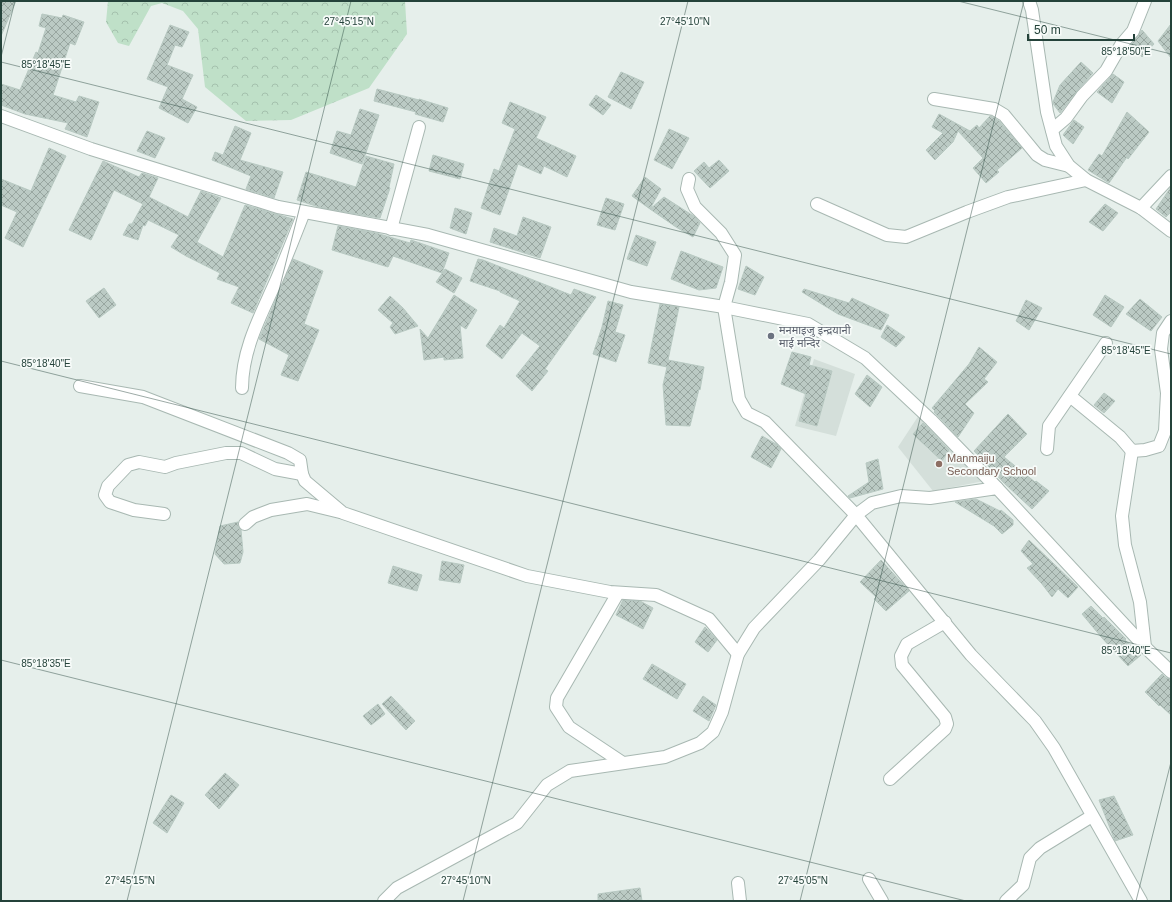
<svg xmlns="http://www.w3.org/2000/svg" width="1172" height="902" viewBox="0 0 1172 902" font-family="Helvetica,'Noto Sans Devanagari',sans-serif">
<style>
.built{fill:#d4dfda}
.forest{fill:url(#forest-crowns)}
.building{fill:url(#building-cross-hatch);stroke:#b8c9c2}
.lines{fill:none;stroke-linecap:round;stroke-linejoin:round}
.street-casing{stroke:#a8b8b2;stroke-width:14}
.street{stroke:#fff;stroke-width:12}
.ticks{fill:none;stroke:#24423a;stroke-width:1;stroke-opacity:0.45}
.worship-dot{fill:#6b7280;stroke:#f7fbf9;stroke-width:1.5}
.education-dot{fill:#8d6e63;stroke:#f7fbf9;stroke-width:1.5}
.labels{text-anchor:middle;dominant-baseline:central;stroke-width:3.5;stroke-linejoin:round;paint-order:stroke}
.worship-label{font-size:11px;fill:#5b616d;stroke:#f7fbf9;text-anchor:start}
.education-label{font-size:11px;fill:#785e54;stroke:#f7fbf9;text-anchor:start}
.ticks-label{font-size:10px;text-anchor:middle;fill:#24423a;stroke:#f7fbf9;stroke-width:3.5;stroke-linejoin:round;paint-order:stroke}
</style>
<defs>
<pattern id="forest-crowns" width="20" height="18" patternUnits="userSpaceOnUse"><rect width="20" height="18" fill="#bfe0c8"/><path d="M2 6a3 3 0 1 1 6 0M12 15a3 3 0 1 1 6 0" fill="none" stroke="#a4c1ad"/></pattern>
<pattern id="building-cross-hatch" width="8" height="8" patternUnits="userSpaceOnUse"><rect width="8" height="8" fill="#bbcac4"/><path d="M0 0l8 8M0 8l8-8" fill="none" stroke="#98a6a0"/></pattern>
</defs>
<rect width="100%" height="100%" fill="#e6efeb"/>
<g class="built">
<path d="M 814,359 L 855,374 L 836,436 L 795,426 Z"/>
<path d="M 919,415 L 984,481 L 933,491 L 898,447 Z"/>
</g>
<path class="forest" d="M 108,1 L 405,1 L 407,34 L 369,88 L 291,120 L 246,121 L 205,87 L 198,29 L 183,11 L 162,3 L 151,6 L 129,46 L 118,43 L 106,22 Z"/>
<g class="building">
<path d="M 1,1 L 16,1 L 1,36 Z"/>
<path d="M 42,14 L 62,18 L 63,15 L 84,22 L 75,45 L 70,43 L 53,95 L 76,102 L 79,96 L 99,102 L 87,137 L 65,129 L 68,123 L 25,114 L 1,105 L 1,84 L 20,90 L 36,52 L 38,53 L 46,28 L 39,26 Z"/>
<path d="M 1171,24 L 1171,58 L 1158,41 Z"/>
<path d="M 170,25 L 189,32 L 182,47 L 175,45 L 167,65 L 193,75 L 182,99 L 197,107 L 188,123 L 159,108 L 168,87 L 147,79 Z"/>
<path d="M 1142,30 L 1154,44 L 1142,57 L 1131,45 Z"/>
<path d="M 1081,62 L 1093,73 L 1077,91 L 1060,113 L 1054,105 L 1053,102 L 1060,85 Z"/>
<path d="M 621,72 L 644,82 L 631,109 L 608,97 Z"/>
<path d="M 1113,74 L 1124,82 L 1112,103 L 1097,92 Z"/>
<path d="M 377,89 L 419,100 L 419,99 L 448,108 L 443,122 L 415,114 L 416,112 L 374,101 Z"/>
<path d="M 596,95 L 611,105 L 603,115 L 589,105 Z"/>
<path d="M 510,102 L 546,117 L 536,138 L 576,156 L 567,177 L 544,166 L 541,174 L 518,164 L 500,215 L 481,208 L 494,169 L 499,171 L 515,129 L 502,123 Z"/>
<path d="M 360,109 L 379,115 L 362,164 L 330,153 L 337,131 L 351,135 Z"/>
<path d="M 1127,112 L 1149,132 L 1128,159 L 1127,157 L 1109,183 L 1088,170 L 1099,154 L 1102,156 Z"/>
<path d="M 939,114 L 970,131 L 977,125 L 979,128 L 990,116 L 991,116 L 999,121 L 1022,148 L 997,170 L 999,172 L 986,183 L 973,168 L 983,158 L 958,131 L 953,142 L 935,160 L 926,150 L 943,133 L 932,127 Z"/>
<path d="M 1074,120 L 1084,127 L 1073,144 L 1063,135 Z"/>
<path d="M 235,126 L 251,133 L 240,160 L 283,172 L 274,198 L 246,189 L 251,176 L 212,160 L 215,152 L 223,155 Z"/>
<path d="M 669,129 L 689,138 L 672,169 L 654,160 Z"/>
<path d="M 147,131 L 165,138 L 155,158 L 137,151 Z"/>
<path d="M 49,148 L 66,156 L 23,247 L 5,238 L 17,212 L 1,205 L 1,179 L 31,191 Z"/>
<path d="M 433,155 L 464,164 L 460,179 L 429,171 Z"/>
<path d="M 366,156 L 394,164 L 389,187 L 390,188 L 380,218 L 322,208 L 297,200 L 306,172 L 356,187 Z"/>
<path d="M 719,160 L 729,171 L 710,188 L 694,171 L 704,162 L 709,168 Z"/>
<path d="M 103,161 L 139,177 L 142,173 L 158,178 L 149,197 L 188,217 L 201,191 L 221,198 L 197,242 L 223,257 L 245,205 L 293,219 L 253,313 L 231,303 L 239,287 L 217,279 L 220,273 L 186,256 L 171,247 L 179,235 L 148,220 L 145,226 L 143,225 L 138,240 L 123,235 L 129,224 L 132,224 L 143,204 L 114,190 L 91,240 L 69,230 Z"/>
<path d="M 645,177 L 661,189 L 650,209 L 632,196 Z"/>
<path d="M 1171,187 L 1171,212 L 1166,217 L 1156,209 Z"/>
<path d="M 664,197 L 695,217 L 700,223 L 693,237 L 676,227 L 650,209 Z"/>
<path d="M 606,198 L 624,204 L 615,230 L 597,225 Z"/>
<path d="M 1105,204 L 1118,213 L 1103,231 L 1089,222 Z"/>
<path d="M 455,208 L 472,213 L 466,234 L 450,228 Z"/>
<path d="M 523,217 L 551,227 L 540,258 L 490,242 L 494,228 L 517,236 Z"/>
<path d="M 338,226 L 376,233 L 410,243 L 411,240 L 449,253 L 442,273 L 393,256 L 388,267 L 332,250 Z"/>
<path d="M 636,235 L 656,242 L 647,266 L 627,259 Z"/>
<path d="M 681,251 L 723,267 L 716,288 L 699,290 L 671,279 Z"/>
<path d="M 293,259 L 323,271 L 304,324 L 319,330 L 298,381 L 281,375 L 289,355 L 259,339 Z"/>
<path d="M 478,259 L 483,260 L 571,295 L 574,289 L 596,297 L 545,369 L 548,371 L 532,391 L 516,376 L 540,346 L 522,333 L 502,359 L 486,346 L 500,325 L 504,328 L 520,301 L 500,292 L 500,291 L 470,281 Z"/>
<path d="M 746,266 L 764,277 L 755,295 L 738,289 Z"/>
<path d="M 445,269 L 462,278 L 454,293 L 436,282 Z"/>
<path d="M 104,288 L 116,305 L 99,318 L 86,301 Z"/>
<path d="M 804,289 L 849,303 L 852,298 L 889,315 L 881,330 L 838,314 L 802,292 Z"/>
<path d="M 454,295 L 477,310 L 466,329 L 460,325 L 463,358 L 444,360 L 444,357 L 424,360 L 420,329 L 428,338 Z"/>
<path d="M 1105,295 L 1124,307 L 1111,327 L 1093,315 Z"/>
<path d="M 390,296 L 403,308 L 418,326 L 395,334 L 390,327 L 393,323 L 378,310 Z"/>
<path d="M 1140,299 L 1162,317 L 1151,331 L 1126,314 Z"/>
<path d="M 1026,300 L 1042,308 L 1029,330 L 1016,321 Z"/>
<path d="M 608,301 L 623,305 L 615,332 L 625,335 L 616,362 L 593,354 L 602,327 Z"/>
<path d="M 660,304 L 679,307 L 668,360 L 704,367 L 700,390 L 699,389 L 690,426 L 666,425 L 663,385 L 667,367 L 648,363 Z"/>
<path d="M 887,325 L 905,337 L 896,347 L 881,337 Z"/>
<path d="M 979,347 L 997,362 L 984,379 L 988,382 L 965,404 L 974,413 L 958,437 L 934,412 L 935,411 L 932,408 L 969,364 Z"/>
<path d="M 792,352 L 811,357 L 809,365 L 832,371 L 817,426 L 799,421 L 806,394 L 781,384 Z"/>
<path d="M 867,375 L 882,387 L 870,407 L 855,394 Z"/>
<path d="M 1104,393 L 1115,401 L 1104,413 L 1094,405 Z"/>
<path d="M 1008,414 L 1027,434 L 1004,457 L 1035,482 L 1036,481 L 1049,491 L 1032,509 L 1004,483 L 974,451 Z"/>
<path d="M 923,423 L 949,450 L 942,461 L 913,434 Z"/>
<path d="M 762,436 L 776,444 L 781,449 L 771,468 L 751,457 Z"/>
<path d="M 878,459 L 883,489 L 850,498 L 848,496 L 869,482 L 866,463 Z"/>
<path d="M 976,499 L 1000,511 L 1001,510 L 1013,520 L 1013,525 L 1002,534 L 994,526 L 955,502 Z"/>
<path d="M 238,522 L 238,526 L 241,530 L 243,552 L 240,563 L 224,564 L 215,554 L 220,526 Z"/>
<path d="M 1029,540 L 1078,587 L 1068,598 L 1058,589 L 1052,597 L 1042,584 L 1027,568 L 1033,564 L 1021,551 Z"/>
<path d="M 881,560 L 909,591 L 886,611 L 874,599 L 876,597 L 860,582 Z"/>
<path d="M 442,561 L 464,565 L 460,583 L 439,580 Z"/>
<path d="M 393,566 L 422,575 L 417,591 L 388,583 Z"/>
<path d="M 623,600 L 640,601 L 653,608 L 643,629 L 616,615 Z"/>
<path d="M 1091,606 L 1103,618 L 1104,617 L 1126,639 L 1125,640 L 1141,655 L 1128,666 L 1102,638 L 1082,614 Z"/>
<path d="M 705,627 L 717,640 L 708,652 L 695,642 Z"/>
<path d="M 652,664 L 686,684 L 677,699 L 643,679 Z"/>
<path d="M 1162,674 L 1166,678 L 1171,679 L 1171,715 L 1160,705 L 1159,706 L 1145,692 Z"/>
<path d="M 391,696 L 415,721 L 406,730 L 382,704 Z"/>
<path d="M 703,696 L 716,705 L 709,721 L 693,711 Z"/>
<path d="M 378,704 L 385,714 L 371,725 L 363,716 Z"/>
<path d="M 225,773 L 239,785 L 219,809 L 205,795 Z"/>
<path d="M 171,795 L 184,803 L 167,833 L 153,823 Z"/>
<path d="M 1114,796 L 1133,835 L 1115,841 L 1099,800 Z"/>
<path d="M 640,888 L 642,901 L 598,901 L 598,894 Z"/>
</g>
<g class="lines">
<defs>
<g id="street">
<path d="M 1029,1 L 1032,10 L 1047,112 L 1056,146 L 1069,166 L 1086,180 L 1141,208 L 1171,231"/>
<path d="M 934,99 L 994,109 L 1004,115 L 1037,155 L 1045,160 L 1069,166"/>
<path d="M 1,116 L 91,149 L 278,207 L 428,235 L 631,292 L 724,307 L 808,324 L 865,358 L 931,420 L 997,488"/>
<path d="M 1052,130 L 1066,118 L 1082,96 L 1106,71 L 1121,45 L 1133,31 L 1145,1"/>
<path d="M 817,204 L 887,235 L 906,237 L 967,212 L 1008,197 L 1086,180"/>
<path d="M 1141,208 L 1171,176"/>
<path d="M 391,229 L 419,127"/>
<path d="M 80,386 L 143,397 L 288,453 L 300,460 L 302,474 L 305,481 L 343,513 L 527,576 L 610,592 L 656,595 L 709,619 L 738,654"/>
<path d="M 242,388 C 242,349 261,315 276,281 C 286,258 295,235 304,212"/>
<path d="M 1070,396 L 1120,437 L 1132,451 L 1145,450 L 1159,446 L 1165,431 L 1167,393 L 1161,349 L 1163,333 L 1171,321"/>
<path d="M 1047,449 L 1049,426 L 1106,343"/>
<path d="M 1132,451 L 1122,516 L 1125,545 L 1140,602 L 1145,647"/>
<path d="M 164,514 L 134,510 L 110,502 L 105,495 L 108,486 L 128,465 L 139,462 L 165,467 L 176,463 L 226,453 L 241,453 L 275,469 L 302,474"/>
<path d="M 245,524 L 253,517 L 271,510 L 307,504 L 340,512"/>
<path d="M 618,593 L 557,698 L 556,707 L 569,727 L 623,763"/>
<path d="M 890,779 L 945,729 L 947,724 L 945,717 L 902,665 L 901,656 L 907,644 L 945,622"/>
<path d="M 869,879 L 882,901"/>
<path d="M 738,883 L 740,901"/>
<path d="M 384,901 L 397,888 L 517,823 L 547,785 L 570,771 L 665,757 L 700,743 L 713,732 L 722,712 L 738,654 L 754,628 L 819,560 L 856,515 L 765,422 L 747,413 L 739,399 L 724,307 L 731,282 L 735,255 L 721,233 L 695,207 L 687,189 L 689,179"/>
<path d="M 1006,901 L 1023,885 L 1030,858 L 1040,848 L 1092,816"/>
<path d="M 1141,901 L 1054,748 L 1035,721 L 971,655 L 856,515 L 872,503 L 901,496 L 930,498 L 997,488 L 1145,647 L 1171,672"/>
</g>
</defs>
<use href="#street" class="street-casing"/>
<use href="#street" class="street"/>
</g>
<path class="ticks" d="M 958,1 L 1171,54M 1,57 L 15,1M 1,62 L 1171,354M 1,361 L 1171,653M 1,660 L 966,901M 127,901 L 351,1M 463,901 L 688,1M 800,901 L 1024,1M 1136,901 L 1171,762"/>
<circle class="worship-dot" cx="771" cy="336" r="4"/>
<circle class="education-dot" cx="939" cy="464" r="4"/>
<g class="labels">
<g class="worship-label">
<text x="779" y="330">मनमाइजु इन्द्रयानी<tspan x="779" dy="13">माई मन्दिर</tspan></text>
</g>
<g class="education-label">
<text x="947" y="458">Manmaiju<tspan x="947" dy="13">Secondary School</tspan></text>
</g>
</g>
<g class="ticks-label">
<text x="349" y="25">27°45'15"N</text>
<text x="685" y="25">27°45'10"N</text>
<text x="1126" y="55">85°18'50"E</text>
<text x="46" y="68">85°18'45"E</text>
<text x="1126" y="354">85°18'45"E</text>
<text x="46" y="367">85°18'40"E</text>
<text x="1126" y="654">85°18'40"E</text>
<text x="46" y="667">85°18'35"E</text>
<text x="130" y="884">27°45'15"N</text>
<text x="466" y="884">27°45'10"N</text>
<text x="803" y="884">27°45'05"N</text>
</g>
<rect width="1172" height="902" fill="none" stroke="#24423a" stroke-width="4"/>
<path d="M1028 34v6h106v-6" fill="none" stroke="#24423a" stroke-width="2"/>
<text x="1034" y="34" font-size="12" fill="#24423a" stroke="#f7fbf9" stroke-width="3" paint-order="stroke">50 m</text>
</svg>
